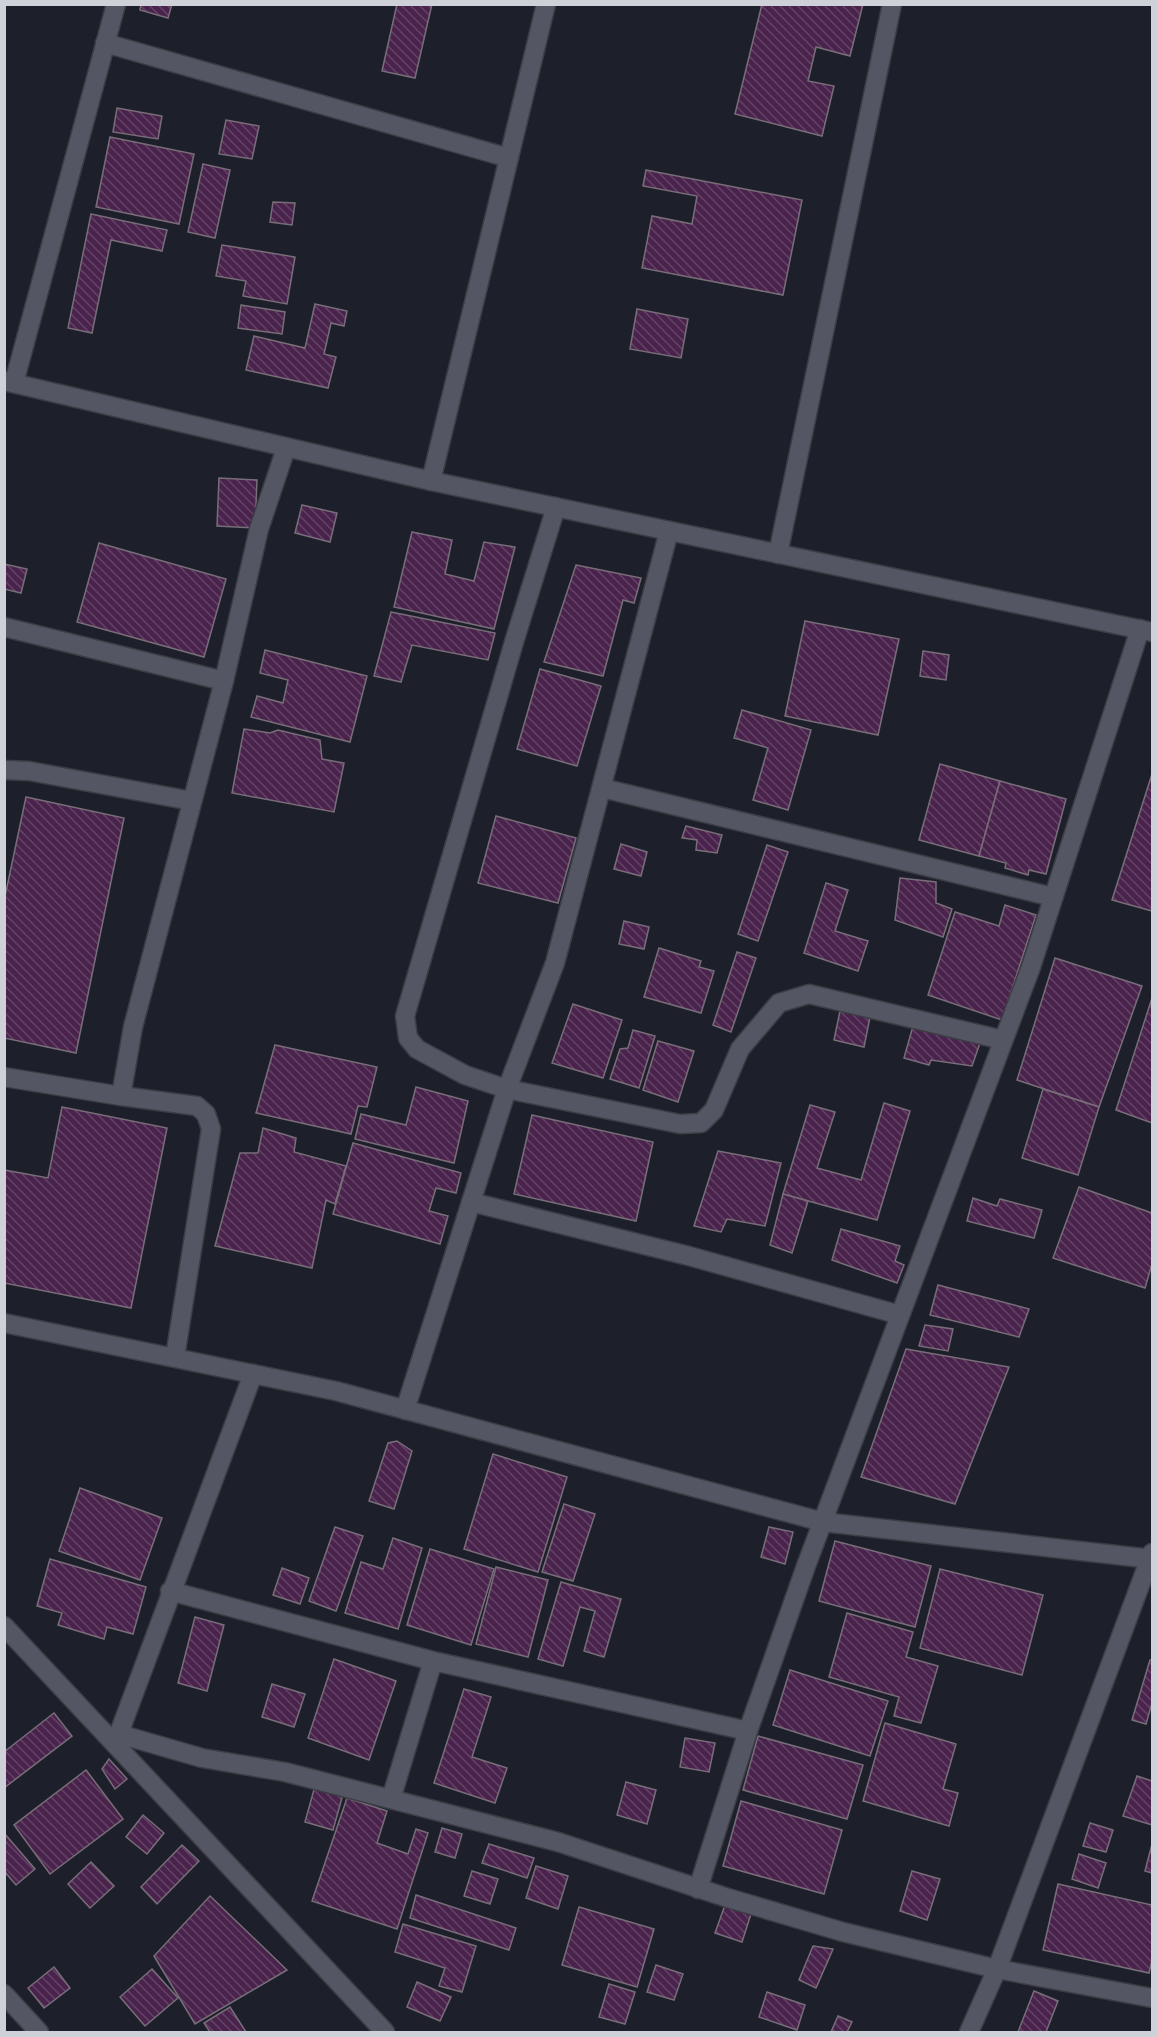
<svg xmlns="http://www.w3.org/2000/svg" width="1157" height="2037" viewBox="0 0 1157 2037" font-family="'Playfair Display',serif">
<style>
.building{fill:url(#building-back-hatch);stroke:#786e79;stroke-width:1.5}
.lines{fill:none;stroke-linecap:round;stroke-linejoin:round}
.street-casing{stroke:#3c3d45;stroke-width:21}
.street{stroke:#545763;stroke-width:18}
</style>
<defs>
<pattern id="building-back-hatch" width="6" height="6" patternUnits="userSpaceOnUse" patternTransform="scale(1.5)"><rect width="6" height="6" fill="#4a234c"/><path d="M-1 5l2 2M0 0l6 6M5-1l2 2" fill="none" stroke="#634265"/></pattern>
</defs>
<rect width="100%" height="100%" fill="#1d202a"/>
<g class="building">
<path d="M 141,4 L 172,4 L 168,18 L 140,10 Z"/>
<path d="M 397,4 L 432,4 L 415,78 L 382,71 Z"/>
<path d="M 762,4 L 863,4 L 850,56 L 816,47 L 808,81 L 834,86 L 822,136 L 735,114 Z"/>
<path d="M 117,108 L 162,116 L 158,139 L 113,132 Z"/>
<path d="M 226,120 L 259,126 L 252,159 L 219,154 Z"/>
<path d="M 110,137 L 194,154 L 179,224 L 96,207 Z"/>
<path d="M 203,164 L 230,170 L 215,238 L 188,232 Z"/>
<path d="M 646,170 L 802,200 L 783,295 L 642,268 L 652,216 L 692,224 L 697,196 L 643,186 Z"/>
<path d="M 273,202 L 295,203 L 292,225 L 270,222 Z"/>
<path d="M 91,214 L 167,230 L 162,251 L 111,240 L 92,333 L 68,328 Z"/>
<path d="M 222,245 L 295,257 L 287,304 L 243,296 L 246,281 L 216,276 Z"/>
<path d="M 315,304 L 347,311 L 344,326 L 331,323 L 324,354 L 336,357 L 328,388 L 246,370 L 254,336 L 305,348 Z"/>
<path d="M 241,305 L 285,312 L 282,334 L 238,328 Z"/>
<path d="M 637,309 L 688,319 L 681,358 L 630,349 Z"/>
<path d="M 219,478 L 257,480 L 255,528 L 217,526 Z"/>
<path d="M 302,505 L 337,513 L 330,542 L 295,533 Z"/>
<path d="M 412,532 L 452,540 L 445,574 L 474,581 L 484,542 L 515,547 L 494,629 L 394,607 Z"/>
<path d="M 99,543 L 226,579 L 204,657 L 77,622 Z"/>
<path d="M 4,564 L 27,569 L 21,593 L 4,589 Z"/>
<path d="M 576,565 L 641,578 L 634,603 L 623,600 L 603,676 L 544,662 Z"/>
<path d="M 391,612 L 495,633 L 488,660 L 412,645 L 401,682 L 374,676 Z"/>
<path d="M 805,621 L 899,639 L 878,735 L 785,716 Z"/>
<path d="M 265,650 L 367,676 L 350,742 L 251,717 L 257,696 L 283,703 L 288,680 L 260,673 Z"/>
<path d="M 923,651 L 949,655 L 946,680 L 920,676 Z"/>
<path d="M 540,669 L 601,686 L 577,766 L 517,749 Z"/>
<path d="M 742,710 L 811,730 L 788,810 L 753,800 L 768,748 L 734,738 Z"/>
<path d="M 244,729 L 270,733 L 278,730 L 320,740 L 322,759 L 344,763 L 334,812 L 232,793 Z"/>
<path d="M 940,764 L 1000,781 L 979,856 L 919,840 Z"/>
<path d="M 1152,774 L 1152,911 L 1112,900 Z"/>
<path d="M 1000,781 L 1066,799 L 1046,874 L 1029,870 L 1028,875 L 1005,868 L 1006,863 L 979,856 Z"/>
<path d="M 26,797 L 124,818 L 76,1053 L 4,1038 L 4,901 Z"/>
<path d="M 496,816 L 576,838 L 558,903 L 478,883 Z"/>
<path d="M 686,826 L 722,835 L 717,853 L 696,850 L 697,840 L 682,838 Z"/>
<path d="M 621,844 L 647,852 L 641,876 L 614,869 Z"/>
<path d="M 767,845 L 788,852 L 758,941 L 738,934 Z"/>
<path d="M 900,878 L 936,882 L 936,903 L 952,909 L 943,937 L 895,920 Z"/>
<path d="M 826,883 L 848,890 L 835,931 L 868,941 L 858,971 L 804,953 Z"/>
<path d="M 1005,905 L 1036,915 L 1002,1020 L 928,995 L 955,912 L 999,926 Z"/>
<path d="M 624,921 L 649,927 L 644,949 L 619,944 Z"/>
<path d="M 659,948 L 701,961 L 699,967 L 714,971 L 701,1013 L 644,997 Z"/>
<path d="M 737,952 L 756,958 L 731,1032 L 713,1025 Z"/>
<path d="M 1055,958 L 1142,986 L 1099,1107 L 1017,1080 Z"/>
<path d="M 1152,998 L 1152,1123 L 1116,1110 Z"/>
<path d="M 573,1004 L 622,1020 L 603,1078 L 552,1063 Z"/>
<path d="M 840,1011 L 870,1017 L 864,1047 L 834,1040 Z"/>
<path d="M 913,1026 L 980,1043 L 972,1066 L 931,1060 L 929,1065 L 904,1058 Z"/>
<path d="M 633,1030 L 655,1036 L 639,1088 L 610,1079 L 620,1049 L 628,1048 Z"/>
<path d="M 658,1041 L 694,1051 L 678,1102 L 643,1090 Z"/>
<path d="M 275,1045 L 377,1067 L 367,1107 L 358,1106 L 351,1134 L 256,1113 Z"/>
<path d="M 416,1087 L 468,1101 L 454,1163 L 355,1139 L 361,1114 L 406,1125 Z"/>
<path d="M 1043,1089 L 1099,1107 L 1078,1175 L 1022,1158 Z"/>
<path d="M 884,1103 L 910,1111 L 877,1220 L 783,1194 L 810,1105 L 835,1112 L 817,1168 L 861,1180 Z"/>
<path d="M 62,1107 L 167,1128 L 131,1308 L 4,1283 L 4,1170 L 48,1178 Z"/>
<path d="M 532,1115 L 653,1142 L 636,1221 L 514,1194 Z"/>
<path d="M 263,1128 L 296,1138 L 294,1152 L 346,1166 L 335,1204 L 326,1200 L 312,1268 L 215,1246 L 240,1153 L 258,1153 Z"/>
<path d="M 353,1143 L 461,1173 L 456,1193 L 436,1188 L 429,1211 L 448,1216 L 440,1244 L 333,1214 Z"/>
<path d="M 718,1151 L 781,1163 L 765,1226 L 727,1219 L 721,1232 L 694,1226 Z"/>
<path d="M 1079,1187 L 1152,1213 L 1152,1264 L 1145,1288 L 1053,1258 Z"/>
<path d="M 783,1194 L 808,1201 L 792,1253 L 770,1245 Z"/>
<path d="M 973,1198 L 997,1206 L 1000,1199 L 1042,1210 L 1034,1238 L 967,1221 Z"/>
<path d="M 841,1229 L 900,1246 L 895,1261 L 904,1265 L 897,1283 L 832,1260 Z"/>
<path d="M 938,1285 L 1029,1309 L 1019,1337 L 930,1315 Z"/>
<path d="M 925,1325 L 953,1329 L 948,1351 L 919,1346 Z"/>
<path d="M 906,1349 L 1009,1367 L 955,1504 L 861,1477 Z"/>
<path d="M 397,1441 L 412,1451 L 394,1509 L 369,1501 L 388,1443 Z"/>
<path d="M 493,1454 L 567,1477 L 538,1572 L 464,1549 Z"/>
<path d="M 80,1488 L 162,1518 L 140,1580 L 59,1551 Z"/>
<path d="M 564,1504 L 595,1514 L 573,1581 L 542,1572 Z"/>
<path d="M 335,1527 L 363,1536 L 336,1611 L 309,1601 Z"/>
<path d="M 769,1527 L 793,1532 L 785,1564 L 761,1557 Z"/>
<path d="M 393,1538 L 422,1548 L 398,1629 L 345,1613 L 361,1562 L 383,1569 Z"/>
<path d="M 835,1541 L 931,1566 L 915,1627 L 819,1601 Z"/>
<path d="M 430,1549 L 494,1569 L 471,1645 L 407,1625 Z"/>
<path d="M 50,1559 L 146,1587 L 133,1634 L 107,1627 L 104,1639 L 58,1625 L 62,1613 L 37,1606 Z"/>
<path d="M 496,1567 L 548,1580 L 528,1657 L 476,1644 Z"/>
<path d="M 282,1568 L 309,1578 L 300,1604 L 273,1595 Z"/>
<path d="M 940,1569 L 1043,1595 L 1022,1675 L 920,1648 Z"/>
<path d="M 561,1582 L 621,1599 L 604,1657 L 584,1651 L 595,1611 L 580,1607 L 563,1666 L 538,1659 Z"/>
<path d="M 847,1613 L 913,1632 L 906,1657 L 938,1666 L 921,1723 L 894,1716 L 899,1697 L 829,1677 Z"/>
<path d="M 195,1617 L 224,1625 L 207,1691 L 178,1683 Z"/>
<path d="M 334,1659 L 396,1681 L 369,1760 L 308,1738 Z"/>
<path d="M 1150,1660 L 1152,1660 L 1152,1703 L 1146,1724 L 1132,1720 Z"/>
<path d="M 790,1670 L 888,1701 L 870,1756 L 773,1725 Z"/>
<path d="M 272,1684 L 305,1694 L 294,1727 L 262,1717 Z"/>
<path d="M 464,1689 L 491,1697 L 472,1757 L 507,1768 L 495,1803 L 434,1783 Z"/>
<path d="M 54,1713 L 72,1736 L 4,1788 L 4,1752 Z"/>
<path d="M 885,1723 L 956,1744 L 943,1789 L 958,1793 L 949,1826 L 863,1801 Z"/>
<path d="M 758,1736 L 863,1765 L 847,1819 L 743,1790 Z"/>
<path d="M 685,1738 L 715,1743 L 709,1772 L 680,1767 Z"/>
<path d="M 109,1759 L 127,1779 L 115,1789 L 102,1769 Z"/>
<path d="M 86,1770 L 123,1819 L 50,1874 L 14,1825 Z"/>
<path d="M 1137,1776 L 1152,1781 L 1152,1825 L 1123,1816 Z"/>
<path d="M 626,1782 L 656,1790 L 647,1824 L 617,1815 Z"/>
<path d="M 315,1786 L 343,1794 L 333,1830 L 305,1822 Z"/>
<path d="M 347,1798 L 387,1811 L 377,1843 L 408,1854 L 416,1829 L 428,1833 L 397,1929 L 312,1901 Z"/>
<path d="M 741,1801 L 842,1830 L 824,1894 L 723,1866 Z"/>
<path d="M 143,1815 L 164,1833 L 147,1854 L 126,1837 Z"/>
<path d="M 1090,1823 L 1113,1830 L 1106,1852 L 1083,1846 Z"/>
<path d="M 442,1828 L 462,1834 L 455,1858 L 435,1852 Z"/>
<path d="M 4,1833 L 35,1869 L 16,1885 L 4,1871 Z"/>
<path d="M 489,1844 L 534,1858 L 527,1878 L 482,1863 Z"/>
<path d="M 1152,1844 L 1152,1873 L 1145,1871 Z"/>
<path d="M 182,1845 L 199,1861 L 157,1904 L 141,1887 Z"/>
<path d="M 1079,1854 L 1106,1863 L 1098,1888 L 1072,1879 Z"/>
<path d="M 91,1862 L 114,1886 L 90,1908 L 68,1884 Z"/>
<path d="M 536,1866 L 568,1876 L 558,1909 L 526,1898 Z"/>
<path d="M 472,1871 L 498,1879 L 490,1904 L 464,1896 Z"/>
<path d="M 912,1871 L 940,1879 L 927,1920 L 900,1911 Z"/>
<path d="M 1058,1884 L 1152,1905 L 1152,1960 L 1149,1973 L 1043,1950 Z"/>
<path d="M 416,1895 L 516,1928 L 509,1950 L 410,1918 Z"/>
<path d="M 210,1896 L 287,1970 L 195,2024 L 154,1956 Z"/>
<path d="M 725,1905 L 751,1914 L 742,1942 L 715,1933 Z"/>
<path d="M 579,1907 L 654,1929 L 637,1987 L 562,1965 Z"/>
<path d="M 403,1924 L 476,1946 L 462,1992 L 439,1986 L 445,1968 L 395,1952 Z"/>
<path d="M 813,1946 L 833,1949 L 816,1988 L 799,1980 Z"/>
<path d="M 656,1965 L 683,1974 L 674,2000 L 647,1992 Z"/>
<path d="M 54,1967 L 70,1988 L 44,2008 L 28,1988 Z"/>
<path d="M 152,1969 L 178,1998 L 145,2026 L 120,1997 Z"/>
<path d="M 417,1982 L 451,1997 L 440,2021 L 407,2007 Z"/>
<path d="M 609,1984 L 635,1992 L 625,2024 L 599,2017 Z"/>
<path d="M 1034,1991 L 1058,2001 L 1046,2032 L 1018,2032 Z"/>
<path d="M 767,1992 L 805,2005 L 797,2030 L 759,2017 Z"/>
<path d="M 230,2007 L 246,2032 L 210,2032 L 204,2023 Z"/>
<path d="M 838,2016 L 852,2022 L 847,2032 L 831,2032 Z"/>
</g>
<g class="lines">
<defs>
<g id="street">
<path d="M 105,43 L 509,158"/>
<path d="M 4,381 L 431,481 L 1152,632"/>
<path d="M 14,383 L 116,4"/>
<path d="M 431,481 L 546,4"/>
<path d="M 556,507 L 514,642 L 405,1016 L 408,1038 L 417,1049 L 465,1075 L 507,1089 L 680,1124 L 701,1123 L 714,1110 L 740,1049 L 779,1003 L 809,994 L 1003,1040"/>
<path d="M 778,554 L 892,4"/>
<path d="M 4,627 L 224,681"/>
<path d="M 4,770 L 29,771 L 192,801"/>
<path d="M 602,788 L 1053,897"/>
<path d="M 4,1077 L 121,1096"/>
<path d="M 471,1202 L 689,1256 L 900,1315"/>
<path d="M 4,1323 L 336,1391 L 823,1522 L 1152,1559"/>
<path d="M 175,1357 L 211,1129 L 206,1114 L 197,1106 L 121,1096 L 133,1027 L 224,681 L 259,529 L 286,448"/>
<path d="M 405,1410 L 507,1089 L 555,963 L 669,531"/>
<path d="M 170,1591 L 433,1661 L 748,1731"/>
<path d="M 4,1626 L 385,2032"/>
<path d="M 119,1734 L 202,1758 L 285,1772 L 558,1842 L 728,1898 L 843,1932 L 997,1969 L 1152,1998"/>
<path d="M 115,1744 L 253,1374"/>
<path d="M 391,1799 L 433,1661"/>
<path d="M 698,1889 L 748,1731 L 806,1566 L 1031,967 L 1140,629"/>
<path d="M 4,1994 L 39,2032"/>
<path d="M 969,2032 L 997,1969 L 1152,1553"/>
</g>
</defs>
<use href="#street" class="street-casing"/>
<use href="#street" class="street"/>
</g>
<rect width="1157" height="2037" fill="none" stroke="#cfd1d8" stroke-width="12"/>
</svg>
